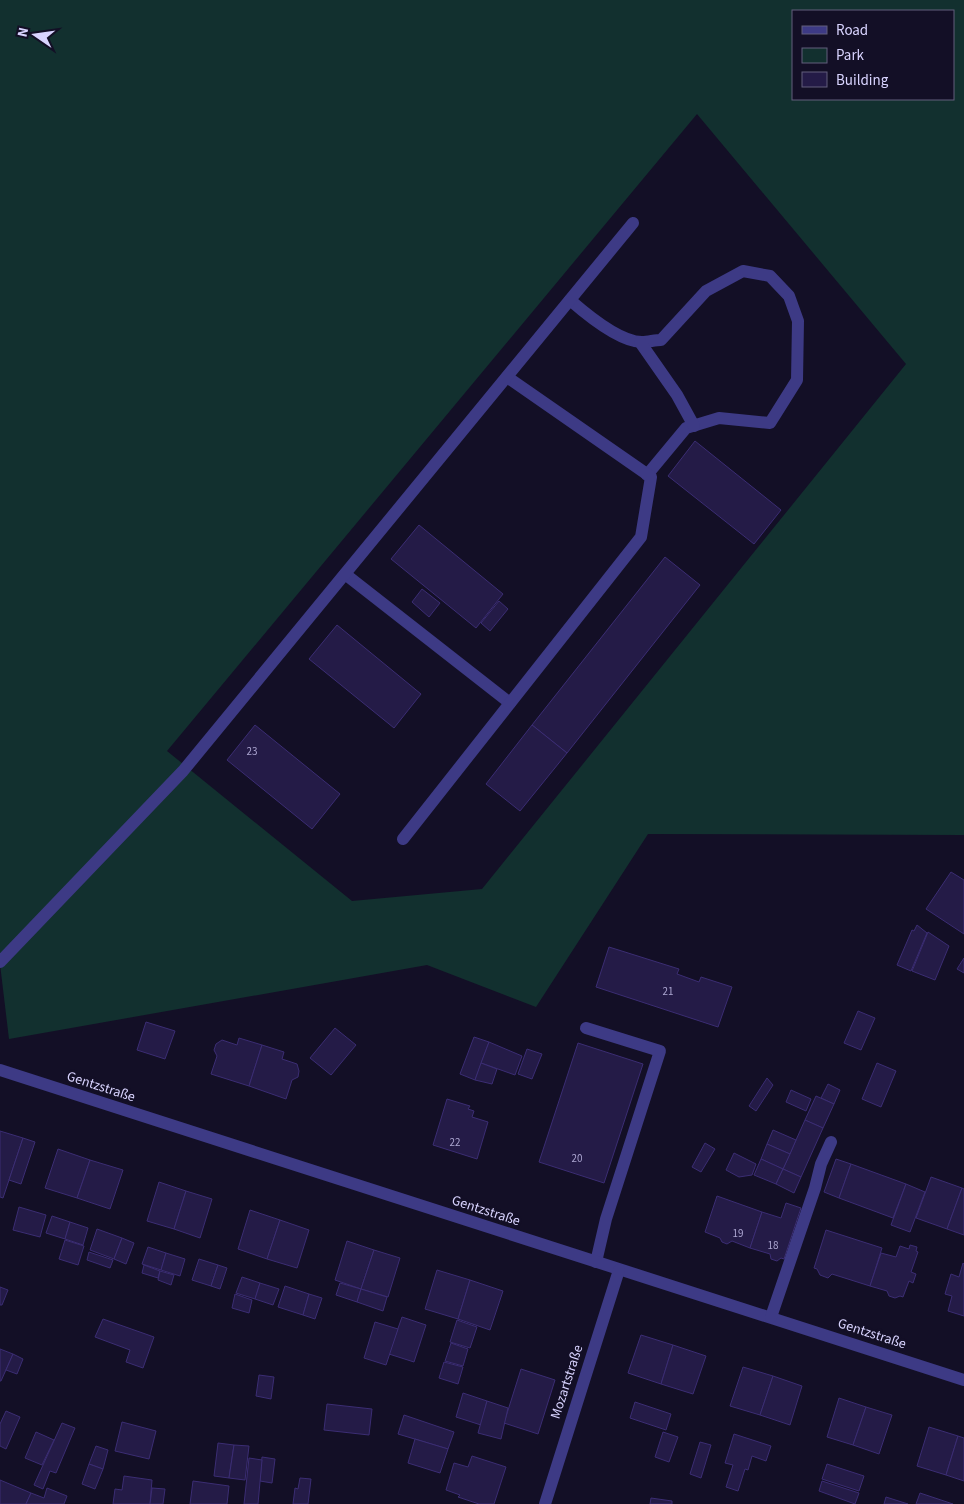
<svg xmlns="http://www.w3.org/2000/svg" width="964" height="1504" viewBox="0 0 964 1504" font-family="'Source Sans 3',sans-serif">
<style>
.green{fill:#12302f;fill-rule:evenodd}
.building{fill:#241b47;stroke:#3b2d73}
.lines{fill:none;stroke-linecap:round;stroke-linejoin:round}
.minor{stroke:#3d3a85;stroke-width:12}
.labels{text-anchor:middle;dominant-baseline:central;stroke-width:5;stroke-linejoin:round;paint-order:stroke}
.number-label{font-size:11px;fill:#aca6d1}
.street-label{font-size:14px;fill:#d9d4ff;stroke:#130f26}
</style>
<rect width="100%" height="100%" fill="#130f26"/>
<path class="green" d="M 0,0 L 964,0 L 964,835 L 648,834 L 536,1007 L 427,965 L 9,1039 L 0,964 ZM 793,11 L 953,11 L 953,99 L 793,99 ZM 697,114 L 906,364 L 482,889 L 352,901 L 167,751 Z"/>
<g class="building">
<path d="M 695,441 L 781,510 L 754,544 L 668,476 Z"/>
<path d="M 419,525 L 503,594 L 476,628 L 391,559 Z"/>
<path d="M 665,557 L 700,585 L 567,753 L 532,725 Z"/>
<path d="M 422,589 L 440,603 L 429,617 L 412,602 Z"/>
<path d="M 499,601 L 508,609 L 490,631 L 481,623 Z"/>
<path d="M 337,625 L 421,694 L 394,728 L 309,659 Z"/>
<path d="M 255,725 L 340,794 L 312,829 L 227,760 Z"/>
<path d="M 532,725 L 567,753 L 520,811 L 486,784 Z"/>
<path d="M 951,872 L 964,880 L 964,934 L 926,909 Z"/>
<path d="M 917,925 L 927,933 L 911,971 L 897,965 L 912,930 L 914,931 Z"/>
<path d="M 928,932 L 949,946 L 935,980 L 912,971 Z"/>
<path d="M 609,947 L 679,969 L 677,974 L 699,982 L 701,977 L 732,987 L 718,1027 L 596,987 Z"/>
<path d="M 964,958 L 964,973 L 957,969 Z"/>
<path d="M 858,1011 L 875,1018 L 861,1050 L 844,1043 Z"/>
<path d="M 146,1022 L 175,1031 L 165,1059 L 137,1050 Z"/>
<path d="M 335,1028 L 356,1045 L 331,1075 L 310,1058 Z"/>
<path d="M 474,1037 L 489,1042 L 475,1080 L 460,1074 Z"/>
<path d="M 239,1038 L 262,1045 L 249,1086 L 211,1074 L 217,1056 L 214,1050 L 216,1044 L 222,1040 L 237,1045 Z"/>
<path d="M 489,1042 L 522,1056 L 515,1075 L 481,1063 Z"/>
<path d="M 578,1043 L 643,1064 L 604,1183 L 539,1162 Z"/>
<path d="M 262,1045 L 284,1052 L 282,1059 L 297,1064 L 299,1071 L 298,1077 L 292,1080 L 286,1099 L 249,1086 Z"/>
<path d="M 527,1049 L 542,1054 L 532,1079 L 518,1074 Z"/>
<path d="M 481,1063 L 497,1069 L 492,1084 L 475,1080 Z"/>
<path d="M 877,1063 L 896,1071 L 881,1107 L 862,1099 Z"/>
<path d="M 767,1078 L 773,1085 L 756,1111 L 749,1106 Z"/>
<path d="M 828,1084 L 840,1090 L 834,1104 L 821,1098 Z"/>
<path d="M 791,1090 L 811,1099 L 806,1111 L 786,1102 Z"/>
<path d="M 816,1096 L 834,1104 L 823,1128 L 805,1120 Z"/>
<path d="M 447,1099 L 470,1106 L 468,1109 L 474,1111 L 472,1117 L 488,1122 L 477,1159 L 433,1145 Z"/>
<path d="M 805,1120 L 823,1128 L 801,1177 L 783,1169 Z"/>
<path d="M 773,1130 L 796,1140 L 790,1154 L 767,1144 Z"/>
<path d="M 0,1131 L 23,1138 L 3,1198 L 0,1197 Z"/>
<path d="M 23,1138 L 35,1142 L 21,1184 L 9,1180 Z"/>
<path d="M 705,1143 L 715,1149 L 701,1172 L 692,1167 Z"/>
<path d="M 767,1144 L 790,1154 L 783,1169 L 761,1159 Z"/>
<path d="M 58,1149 L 90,1160 L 77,1198 L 45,1188 Z"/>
<path d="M 734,1153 L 756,1164 L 752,1175 L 739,1177 L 726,1170 Z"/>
<path d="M 761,1159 L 783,1169 L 776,1184 L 754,1175 Z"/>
<path d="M 836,1159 L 851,1164 L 839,1198 L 824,1192 Z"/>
<path d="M 90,1160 L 123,1170 L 110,1209 L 77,1198 Z"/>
<path d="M 851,1164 L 906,1184 L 893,1218 L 839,1198 Z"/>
<path d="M 783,1169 L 801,1177 L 794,1193 L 776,1184 Z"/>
<path d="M 931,1177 L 962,1188 L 947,1229 L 916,1218 Z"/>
<path d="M 159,1182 L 186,1191 L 174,1229 L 147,1221 Z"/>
<path d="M 906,1184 L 925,1192 L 910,1232 L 891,1225 Z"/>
<path d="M 962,1188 L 964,1189 L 964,1235 L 947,1229 Z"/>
<path d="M 186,1191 L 212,1199 L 200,1238 L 174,1229 Z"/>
<path d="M 717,1196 L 762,1212 L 750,1248 L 732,1241 L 727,1244 L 722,1242 L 720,1238 L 705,1232 Z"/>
<path d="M 786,1203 L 801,1208 L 784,1259 L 781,1258 L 777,1261 L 771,1259 L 770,1254 L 750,1248 L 762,1212 L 781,1218 Z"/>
<path d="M 19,1207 L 46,1215 L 40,1237 L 13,1230 Z"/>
<path d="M 250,1210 L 280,1220 L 267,1259 L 238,1249 Z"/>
<path d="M 52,1216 L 70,1222 L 65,1239 L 46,1233 Z"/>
<path d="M 280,1220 L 309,1230 L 297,1268 L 267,1259 Z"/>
<path d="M 70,1222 L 88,1228 L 83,1245 L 65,1239 Z"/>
<path d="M 97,1229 L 122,1238 L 114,1259 L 90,1250 Z"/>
<path d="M 826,1230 L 882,1248 L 870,1286 L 832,1274 L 828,1278 L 820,1275 L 817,1269 L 814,1268 Z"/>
<path d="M 122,1238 L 134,1243 L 126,1264 L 114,1259 Z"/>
<path d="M 65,1240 L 84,1246 L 78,1265 L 59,1259 Z"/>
<path d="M 347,1241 L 374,1250 L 361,1289 L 335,1280 Z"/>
<path d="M 910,1245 L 917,1247 L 916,1251 L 918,1252 L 911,1272 L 916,1274 L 913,1283 L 909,1281 L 903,1297 L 900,1296 L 895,1298 L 889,1296 L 887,1291 L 870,1286 L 881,1253 L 896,1257 L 900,1246 L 909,1249 Z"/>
<path d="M 148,1247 L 166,1253 L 161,1270 L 142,1264 Z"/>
<path d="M 374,1250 L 400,1258 L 388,1297 L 361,1289 Z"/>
<path d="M 89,1252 L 113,1260 L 110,1268 L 87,1260 Z"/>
<path d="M 166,1253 L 185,1259 L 180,1276 L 161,1270 Z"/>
<path d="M 199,1259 L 218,1265 L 211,1286 L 192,1280 Z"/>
<path d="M 963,1263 L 964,1264 L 964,1316 L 948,1311 L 952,1296 L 945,1294 L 951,1274 L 959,1277 Z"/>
<path d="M 144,1265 L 160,1271 L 158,1278 L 142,1273 Z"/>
<path d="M 218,1265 L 227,1268 L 220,1289 L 211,1286 Z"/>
<path d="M 437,1270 L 470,1280 L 458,1319 L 425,1309 Z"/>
<path d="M 160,1271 L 174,1275 L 171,1285 L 158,1280 Z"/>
<path d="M 242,1277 L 260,1283 L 255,1299 L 236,1293 Z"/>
<path d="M 470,1280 L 503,1291 L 490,1330 L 458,1319 Z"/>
<path d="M 260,1283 L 279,1289 L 273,1305 L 255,1299 Z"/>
<path d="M 340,1283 L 361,1289 L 357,1302 L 336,1295 Z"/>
<path d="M 285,1286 L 309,1294 L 303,1315 L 278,1307 Z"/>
<path d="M 0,1287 L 8,1290 L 2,1305 L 0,1305 Z"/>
<path d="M 361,1289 L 387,1297 L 383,1311 L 357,1302 Z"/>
<path d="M 235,1294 L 252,1300 L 249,1313 L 232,1308 Z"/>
<path d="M 309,1294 L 322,1298 L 315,1319 L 303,1315 Z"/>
<path d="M 402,1317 L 426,1325 L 414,1362 L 389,1354 Z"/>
<path d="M 103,1319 L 154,1337 L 143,1368 L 126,1362 L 130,1350 L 95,1337 Z"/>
<path d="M 457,1320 L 477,1327 L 470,1348 L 450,1342 Z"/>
<path d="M 375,1322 L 398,1329 L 386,1365 L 364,1358 Z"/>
<path d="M 641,1335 L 673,1345 L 661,1384 L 628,1373 Z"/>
<path d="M 451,1343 L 468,1349 L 463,1366 L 445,1361 Z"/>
<path d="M 673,1345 L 706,1356 L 693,1394 L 661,1384 Z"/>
<path d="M 0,1349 L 13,1354 L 1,1381 L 0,1381 Z"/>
<path d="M 13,1354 L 23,1359 L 17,1374 L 6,1370 Z"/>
<path d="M 444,1362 L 463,1367 L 458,1384 L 439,1378 Z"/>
<path d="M 743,1367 L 773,1376 L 760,1415 L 730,1406 Z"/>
<path d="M 521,1369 L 555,1380 L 538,1434 L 504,1423 Z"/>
<path d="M 259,1375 L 274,1377 L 271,1399 L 256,1396 Z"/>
<path d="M 773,1376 L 802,1386 L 790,1425 L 760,1415 Z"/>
<path d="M 463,1393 L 487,1401 L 481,1425 L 456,1417 Z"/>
<path d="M 839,1398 L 866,1407 L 853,1445 L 827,1437 Z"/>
<path d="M 487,1401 L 508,1408 L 501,1439 L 478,1433 Z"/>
<path d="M 635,1402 L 671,1414 L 666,1430 L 630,1418 Z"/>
<path d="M 327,1404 L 372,1409 L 369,1435 L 324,1430 Z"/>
<path d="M 866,1407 L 892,1415 L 879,1454 L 853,1445 Z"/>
<path d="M 6,1411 L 20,1417 L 6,1449 L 0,1446 L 0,1424 Z"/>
<path d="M 404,1415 L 454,1432 L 448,1449 L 398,1434 Z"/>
<path d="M 122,1422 L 156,1431 L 149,1459 L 115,1451 Z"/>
<path d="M 62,1423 L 75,1428 L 56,1473 L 50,1471 L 43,1489 L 34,1485 Z"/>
<path d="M 929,1427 L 958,1436 L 946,1475 L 917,1466 Z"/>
<path d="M 36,1432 L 54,1440 L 42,1465 L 25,1458 Z"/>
<path d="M 663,1432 L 678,1437 L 669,1462 L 655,1457 Z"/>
<path d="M 734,1434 L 771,1446 L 766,1461 L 752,1456 L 748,1470 L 745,1469 L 738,1491 L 726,1487 L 733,1465 L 725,1463 Z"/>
<path d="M 958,1436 L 964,1438 L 964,1481 L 946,1475 Z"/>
<path d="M 415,1439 L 448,1449 L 440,1473 L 408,1463 Z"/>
<path d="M 700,1442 L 711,1445 L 701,1478 L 690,1474 Z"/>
<path d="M 218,1443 L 234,1445 L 229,1478 L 214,1476 Z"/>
<path d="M 234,1445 L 249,1446 L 245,1480 L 229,1478 Z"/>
<path d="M 96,1446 L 108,1450 L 103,1469 L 89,1464 Z"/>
<path d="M 472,1456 L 506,1467 L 494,1504 L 479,1504 L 458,1497 L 460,1495 L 446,1490 L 454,1463 L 468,1467 Z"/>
<path d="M 262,1457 L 275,1459 L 272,1483 L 260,1481 Z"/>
<path d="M 249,1458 L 262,1460 L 258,1504 L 244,1504 Z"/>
<path d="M 89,1464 L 103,1469 L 95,1489 L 82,1484 Z"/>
<path d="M 827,1464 L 864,1476 L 859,1491 L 822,1479 Z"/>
<path d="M 124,1476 L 152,1480 L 150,1504 L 113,1504 L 115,1489 L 122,1490 Z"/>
<path d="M 300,1478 L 311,1479 L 308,1504 L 293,1504 L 295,1488 L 298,1489 Z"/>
<path d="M 0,1480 L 31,1493 L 26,1504 L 0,1504 Z"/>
<path d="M 193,1481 L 229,1486 L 227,1504 L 190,1504 Z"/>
<path d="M 822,1481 L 859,1493 L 855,1504 L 819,1491 Z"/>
<path d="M 47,1488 L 67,1496 L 64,1504 L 26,1504 L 31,1493 L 44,1498 Z"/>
<path d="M 152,1488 L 165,1489 L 163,1504 L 150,1504 Z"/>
<path d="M 920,1493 L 953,1504 L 916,1504 Z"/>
<path d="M 886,1497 L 908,1504 L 884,1504 Z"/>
<path d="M 651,1498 L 672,1501 L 672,1504 L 650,1504 Z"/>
</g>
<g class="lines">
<g class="minor">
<path d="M 570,300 C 586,314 619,342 642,342 C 648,342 655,340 661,340 L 706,291 L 743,271 L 770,276 L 789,296 L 798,321 L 797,380 L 770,423 L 719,418 L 686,428 L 647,475"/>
<path d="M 640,342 L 677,395 L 694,426"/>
<path d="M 345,574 L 510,703"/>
<path d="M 403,839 L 641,537 L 651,477 L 507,377"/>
<path d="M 0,962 L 183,771 L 633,223"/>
<path d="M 586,1028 L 660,1051 L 606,1219 L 596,1262"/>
<path d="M 0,1070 L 964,1380"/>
<path d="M 771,1317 L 815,1188 L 821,1164 L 831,1142"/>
<path d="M 545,1504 L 619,1270"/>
</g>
</g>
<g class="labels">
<g class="number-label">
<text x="252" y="751">23</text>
<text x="668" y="991">21</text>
<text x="455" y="1142">22</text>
<text x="577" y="1158">20</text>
<text x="738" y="1233">19</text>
<text x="773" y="1245">18</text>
</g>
<g class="street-label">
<text transform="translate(101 1087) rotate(18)">Gentzstraße</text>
<text transform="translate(486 1211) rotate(18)">Gentzstraße</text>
<text transform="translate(872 1334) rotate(18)">Gentzstraße</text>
<text transform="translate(567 1382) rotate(-72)">Mozartstraße</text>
</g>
</g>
<rect x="792" y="10" width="162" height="90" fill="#130f26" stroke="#625e7d"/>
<rect x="802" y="26" width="25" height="8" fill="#3d3a85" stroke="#625e7d"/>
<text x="836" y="35" font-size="15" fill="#d9d4ff">Road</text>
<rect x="802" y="48" width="25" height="15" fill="#12302f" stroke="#625e7d"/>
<text x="836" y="60" font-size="15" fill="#d9d4ff">Park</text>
<rect x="802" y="72" width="25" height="15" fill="#241b47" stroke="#625e7d"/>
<text x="836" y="85" font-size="15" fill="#d9d4ff">Building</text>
<g transform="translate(35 35) rotate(283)" stroke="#130f26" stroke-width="4" paint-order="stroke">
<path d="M0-4L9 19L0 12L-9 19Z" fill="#d9d4ff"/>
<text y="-8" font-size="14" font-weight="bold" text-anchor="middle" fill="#d9d4ff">N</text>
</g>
</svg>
